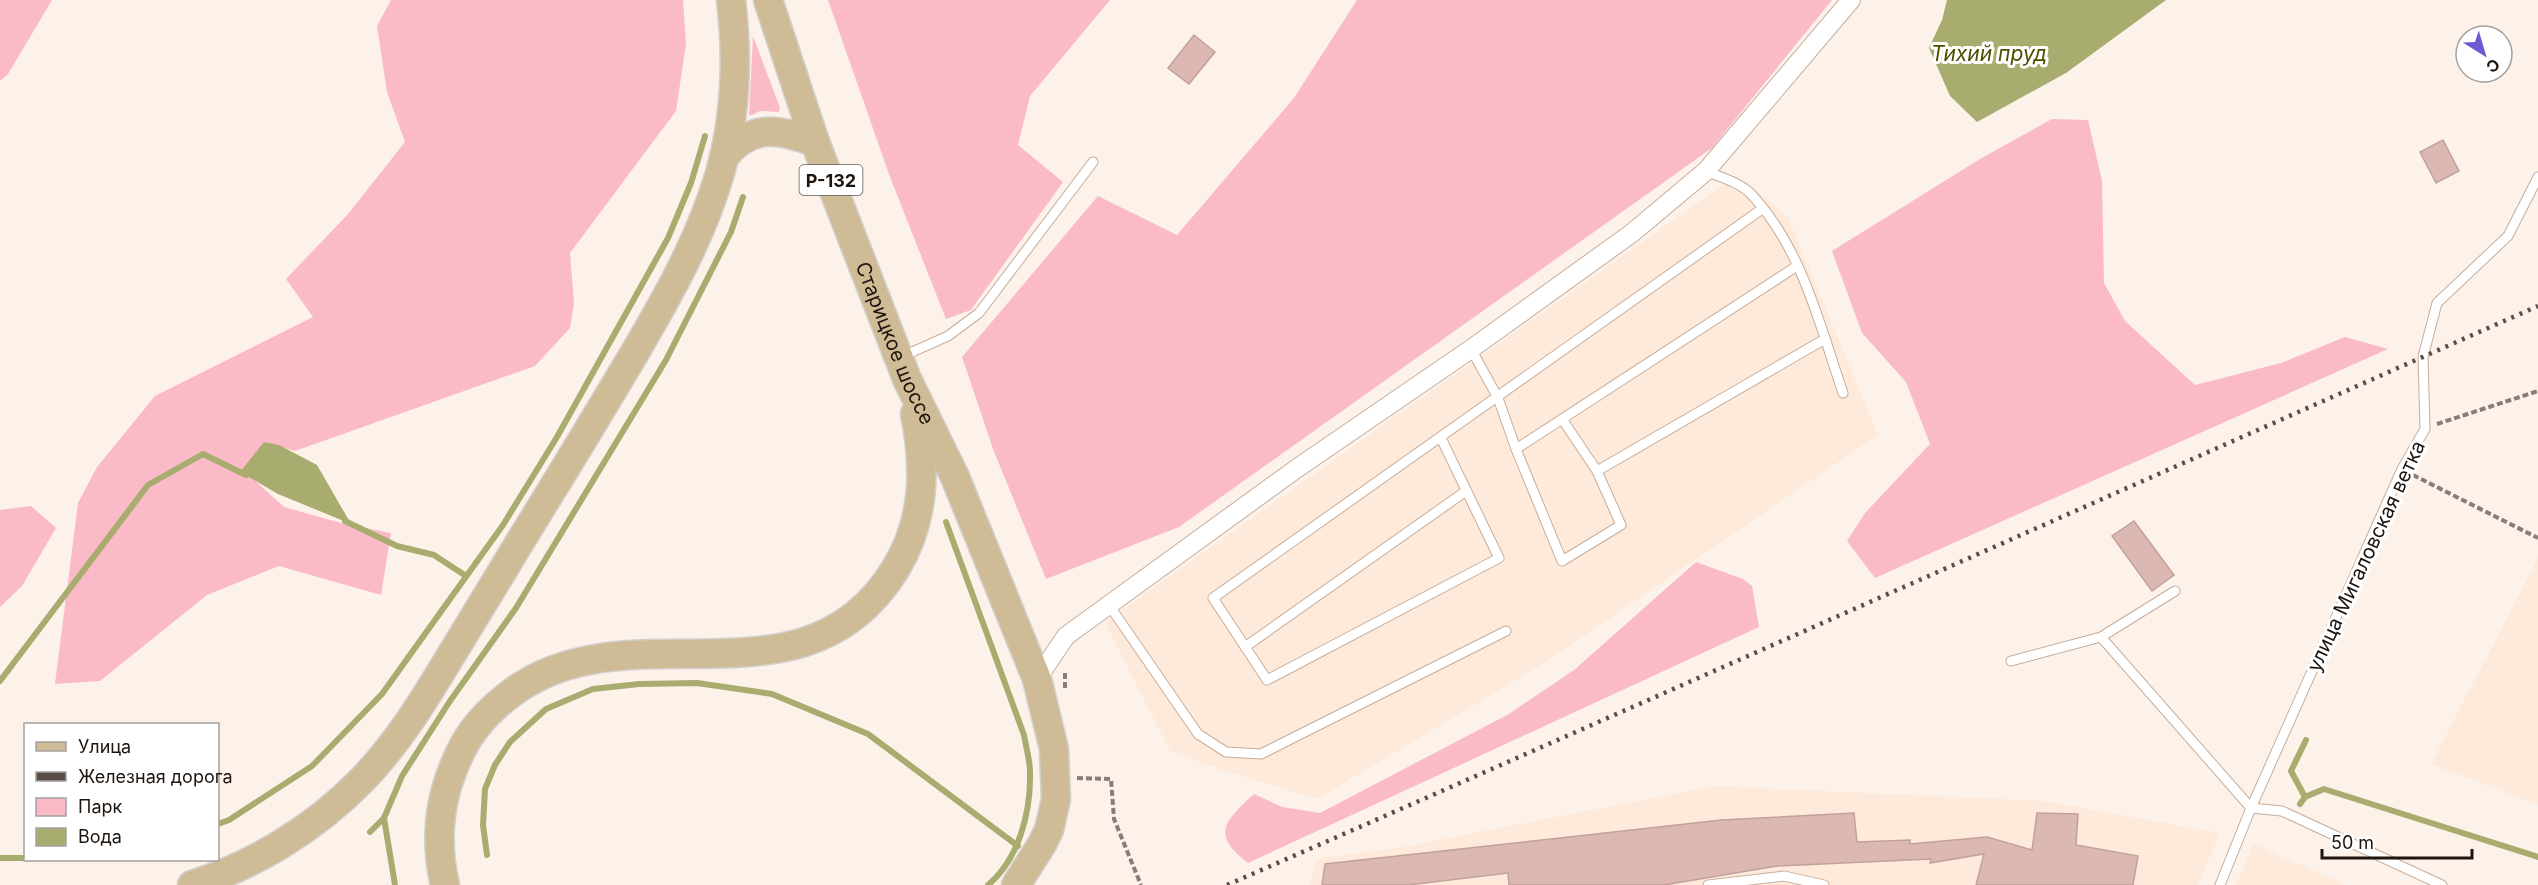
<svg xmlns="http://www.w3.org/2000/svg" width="2538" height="885" viewBox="0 0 2538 885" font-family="Inter,sans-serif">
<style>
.built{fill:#feeadb}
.green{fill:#fbbac7}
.water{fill:#a8ac6e}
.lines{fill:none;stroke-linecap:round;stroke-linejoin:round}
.stream{stroke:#a8ac6e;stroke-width:6}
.building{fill:#dbb9b2;stroke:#c2a19a;stroke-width:1.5}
.service-casing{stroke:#c7ad9a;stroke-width:11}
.minor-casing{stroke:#c7ad9a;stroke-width:20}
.primary-casing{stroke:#d2d0cf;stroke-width:31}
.path{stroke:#887d76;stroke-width:4;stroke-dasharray:6 3;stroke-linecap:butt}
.service{stroke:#fff;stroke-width:9}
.minor{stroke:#fff;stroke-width:18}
.primary{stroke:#cfbc96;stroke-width:28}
.rail{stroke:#584e47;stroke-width:4.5;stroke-dasharray:3 6;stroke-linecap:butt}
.labels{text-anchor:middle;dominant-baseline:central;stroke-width:6;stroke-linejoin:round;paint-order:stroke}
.shield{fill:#fff;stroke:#625b56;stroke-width:1.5}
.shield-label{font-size:18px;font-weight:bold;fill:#1f150e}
.street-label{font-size:20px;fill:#1f150e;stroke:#fff}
.water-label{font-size:21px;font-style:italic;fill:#4d4e00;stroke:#fff}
</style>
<rect width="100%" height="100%" fill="#fdf2ea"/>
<g class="built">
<path d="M 1737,175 L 1788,217 L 1878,435 L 1541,665 L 1317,799 L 1216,768 L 1170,751 L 1105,622 Z"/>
<path d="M 2538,558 L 2538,805 L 2431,764 Z"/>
<path d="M 1714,786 L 2044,801 L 2220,833 L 2198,885 L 1310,885 L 1316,859 L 1403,847 Z"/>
<path d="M 2253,844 L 2346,885 L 2236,885 Z"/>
</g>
<g class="green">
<path d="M 0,0 L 52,0 L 8,74 L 0,81 Z"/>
<path d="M 391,0 L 683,0 L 686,44 L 676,111 L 570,253 L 574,303 L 570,328 L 535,366 L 295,451 L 264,442 L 251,477 L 284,507 L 341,523 L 391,533 L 381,595 L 279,566 L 207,595 L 100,681 L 55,684 L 78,503 L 97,467 L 155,396 L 313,317 L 286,279 L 348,214 L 405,142 L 387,92 L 377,26 Z"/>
<path d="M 828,0 L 1110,0 L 1030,96 L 1018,145 L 1063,182 L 971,310 L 946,319 L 890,177 Z"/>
<path d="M 1357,0 L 1832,0 L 1712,148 L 1179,527 L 1046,579 L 993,449 L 962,357 L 1098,196 L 1177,235 L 1294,98 Z"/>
<path d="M 753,36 L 780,108 L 779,112 L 760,111 L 750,116 L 749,114 Z"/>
<path d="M 2052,119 L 2088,120 L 2102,181 L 2104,283 L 2125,321 L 2195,385 L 2281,363 L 2345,337 L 2388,349 L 1875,578 L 1847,541 L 1865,513 L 1930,444 L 1906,382 L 1862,333 L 1832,251 L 1980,159 Z"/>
<path d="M 31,506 L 56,528 L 22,586 L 0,607 L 0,510 Z"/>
<path d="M 1696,562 L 1743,579 L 1752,586 L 1759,627 L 1248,863 C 1210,834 1225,821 1254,794 L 1282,807 L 1320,813 L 1509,714 L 1574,670 Z"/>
</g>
<g class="water">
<path d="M 1947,0 L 2166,0 L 2066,73 L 1977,122 L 1950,96 L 1929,48 L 1942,20 Z"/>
<path d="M 264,442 L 279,445 L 317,465 L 351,524 L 278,494 L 240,472 Z"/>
</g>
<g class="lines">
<g class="stream">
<path d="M 345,521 L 397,546 L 434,555 L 466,576"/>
<path d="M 946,522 L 1024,735 C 1026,747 1030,760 1030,772 C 1031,812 1019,859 988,885"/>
<path d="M 0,681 L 148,485 L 203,454 L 246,475"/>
<path d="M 2305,797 L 2291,771 L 2306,740"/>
<path d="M 2300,804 L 2305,797 L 2324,789 L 2538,857"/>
<path d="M 384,818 L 395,885"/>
<path d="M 218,824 L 229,820 L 312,766 L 382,694 L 503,525 L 557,437 L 668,238 L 691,183 L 705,136"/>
<path d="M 370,832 L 384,818 L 402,776 L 450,701 L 516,608 L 666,360 L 731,232 L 743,197"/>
<path d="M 487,855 L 483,825 L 485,789 L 495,765 L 510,742 L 546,709 L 593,689 L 639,684 L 697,683 L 772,694 L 868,734 L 1018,846"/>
<path d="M 0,858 L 26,858"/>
</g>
</g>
<g class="building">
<path d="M 1194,35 L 1215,52 L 1189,84 L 1168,68 Z"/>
<path d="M 2443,140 L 2459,171 L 2436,183 L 2420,152 Z"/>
<path d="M 2134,521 L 2174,575 L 2152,591 L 2112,536 Z"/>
<path d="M 1854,813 L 1857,842 L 1910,840 L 1910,844 L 1987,837 L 2032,850 L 2037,813 L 2078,814 L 2076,845 L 2138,856 L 2133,885 L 1976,885 L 1984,854 L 1930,863 L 1931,859 L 1777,866 L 1664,885 L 1509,885 L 1508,873 L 1408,885 L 1322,885 L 1325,864 L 1721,820 Z"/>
</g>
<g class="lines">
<defs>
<g id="service">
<path d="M 1706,171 C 1720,177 1741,183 1751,194 C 1802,248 1820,326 1843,393"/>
<path d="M 1471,349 L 1498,398 L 1516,449 L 1562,561 L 1621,525 L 1597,471 L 1562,419"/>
<path d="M 901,357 L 948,336 L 979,313 L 1093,162"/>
<path d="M 1441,438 L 1499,558 L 1267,680 L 1213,598 L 1762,209"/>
<path d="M 1516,449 L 1797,266"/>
<path d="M 1597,471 L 1825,339"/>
<path d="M 1109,605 L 1198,734 L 1226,752 L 1261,754 L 1506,631"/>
<path d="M 2101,637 L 2175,591"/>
<path d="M 1245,647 L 1466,491"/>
<path d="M 2011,661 L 2101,637 L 2251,808 L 2282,811 L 2442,885"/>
<path d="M 1708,885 L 1784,876 L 1824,885"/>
<path d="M 2220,885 L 2251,808 L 2402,469 L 2425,429 L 2423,357 L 2437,303 L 2508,236 L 2538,177"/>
</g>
<path id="minor" d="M 1037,679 L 1066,636 L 1296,469 L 1471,349 L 1632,233 L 1706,171 L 1851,0"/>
<g id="primary">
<path id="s1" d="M 768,0 L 815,142 L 907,379 L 955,477 L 1037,679 L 1054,749 L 1056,799 L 1049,830 L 1042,844 L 1016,885"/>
<path d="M 724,157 C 751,123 779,129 815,142"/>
<path d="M 192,885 C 255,865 315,828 362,780 C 398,743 424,700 450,657 C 473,619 496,582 518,545 C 557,482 596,418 634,354 C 668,296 701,238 720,173 C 736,116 738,58 731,0"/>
<path d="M 445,885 C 434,839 439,796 460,753 C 471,729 488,711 509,695 C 627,602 804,720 896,568 C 925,520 926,468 915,414"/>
</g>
</defs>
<use href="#service" class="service-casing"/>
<use href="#minor" class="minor-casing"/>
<use href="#primary" class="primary-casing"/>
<g class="path">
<path d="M 2437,424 L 2538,391"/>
<path d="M 2413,475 L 2538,538"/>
<path d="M 1065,688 L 1065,671"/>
<path d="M 1077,778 L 1111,779 L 1114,819 L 1141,885"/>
</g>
<use href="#service" class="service"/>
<use href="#minor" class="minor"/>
<use href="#primary" class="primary"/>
<path class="rail" d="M 1227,885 C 1665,694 2101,499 2538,306"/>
</g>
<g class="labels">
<rect class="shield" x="799.5" y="165" width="63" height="30" rx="4.5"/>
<g class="shield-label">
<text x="831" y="180">Р-132</text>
</g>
<g class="street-label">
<text stroke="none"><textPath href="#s1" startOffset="366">Старицкое шоссе</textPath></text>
<text transform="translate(2366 556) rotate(-65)">улица Мигаловская ветка</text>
</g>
<g class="water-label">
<text x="1989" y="53">Тихий пруд</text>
</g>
</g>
<rect x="24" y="723" width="195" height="138" fill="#ffffff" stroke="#a5a19f" stroke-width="1.5"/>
<rect x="36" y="742" width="30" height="9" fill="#cfbc96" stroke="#a5a19f" stroke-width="1.5"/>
<text x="78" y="753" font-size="18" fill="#1f150e">Улица</text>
<rect x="36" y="772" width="30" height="9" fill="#584e47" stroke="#a5a19f" stroke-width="1.5"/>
<text x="78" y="783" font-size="18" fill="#1f150e">Железная дорога</text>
<rect x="36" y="798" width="30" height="18" fill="#fbbac7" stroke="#a5a19f" stroke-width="1.5"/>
<text x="78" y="813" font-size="18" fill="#1f150e">Парк</text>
<rect x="36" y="828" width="30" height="18" fill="#a8ac6e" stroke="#a5a19f" stroke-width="1.5"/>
<text x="78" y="843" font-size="18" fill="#1f150e">Вода</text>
<g transform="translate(2484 54) rotate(143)"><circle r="28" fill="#ffffff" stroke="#a5a19f" stroke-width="1.5"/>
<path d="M0-4.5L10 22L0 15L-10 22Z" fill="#6d5ad4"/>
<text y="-9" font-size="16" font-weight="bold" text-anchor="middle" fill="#1f150e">С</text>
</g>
<path d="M2322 849v9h150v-9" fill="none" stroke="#1f150e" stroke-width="3"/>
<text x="2331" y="849" font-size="18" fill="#1f150e" stroke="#ffffff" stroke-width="4.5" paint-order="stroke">50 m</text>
</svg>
